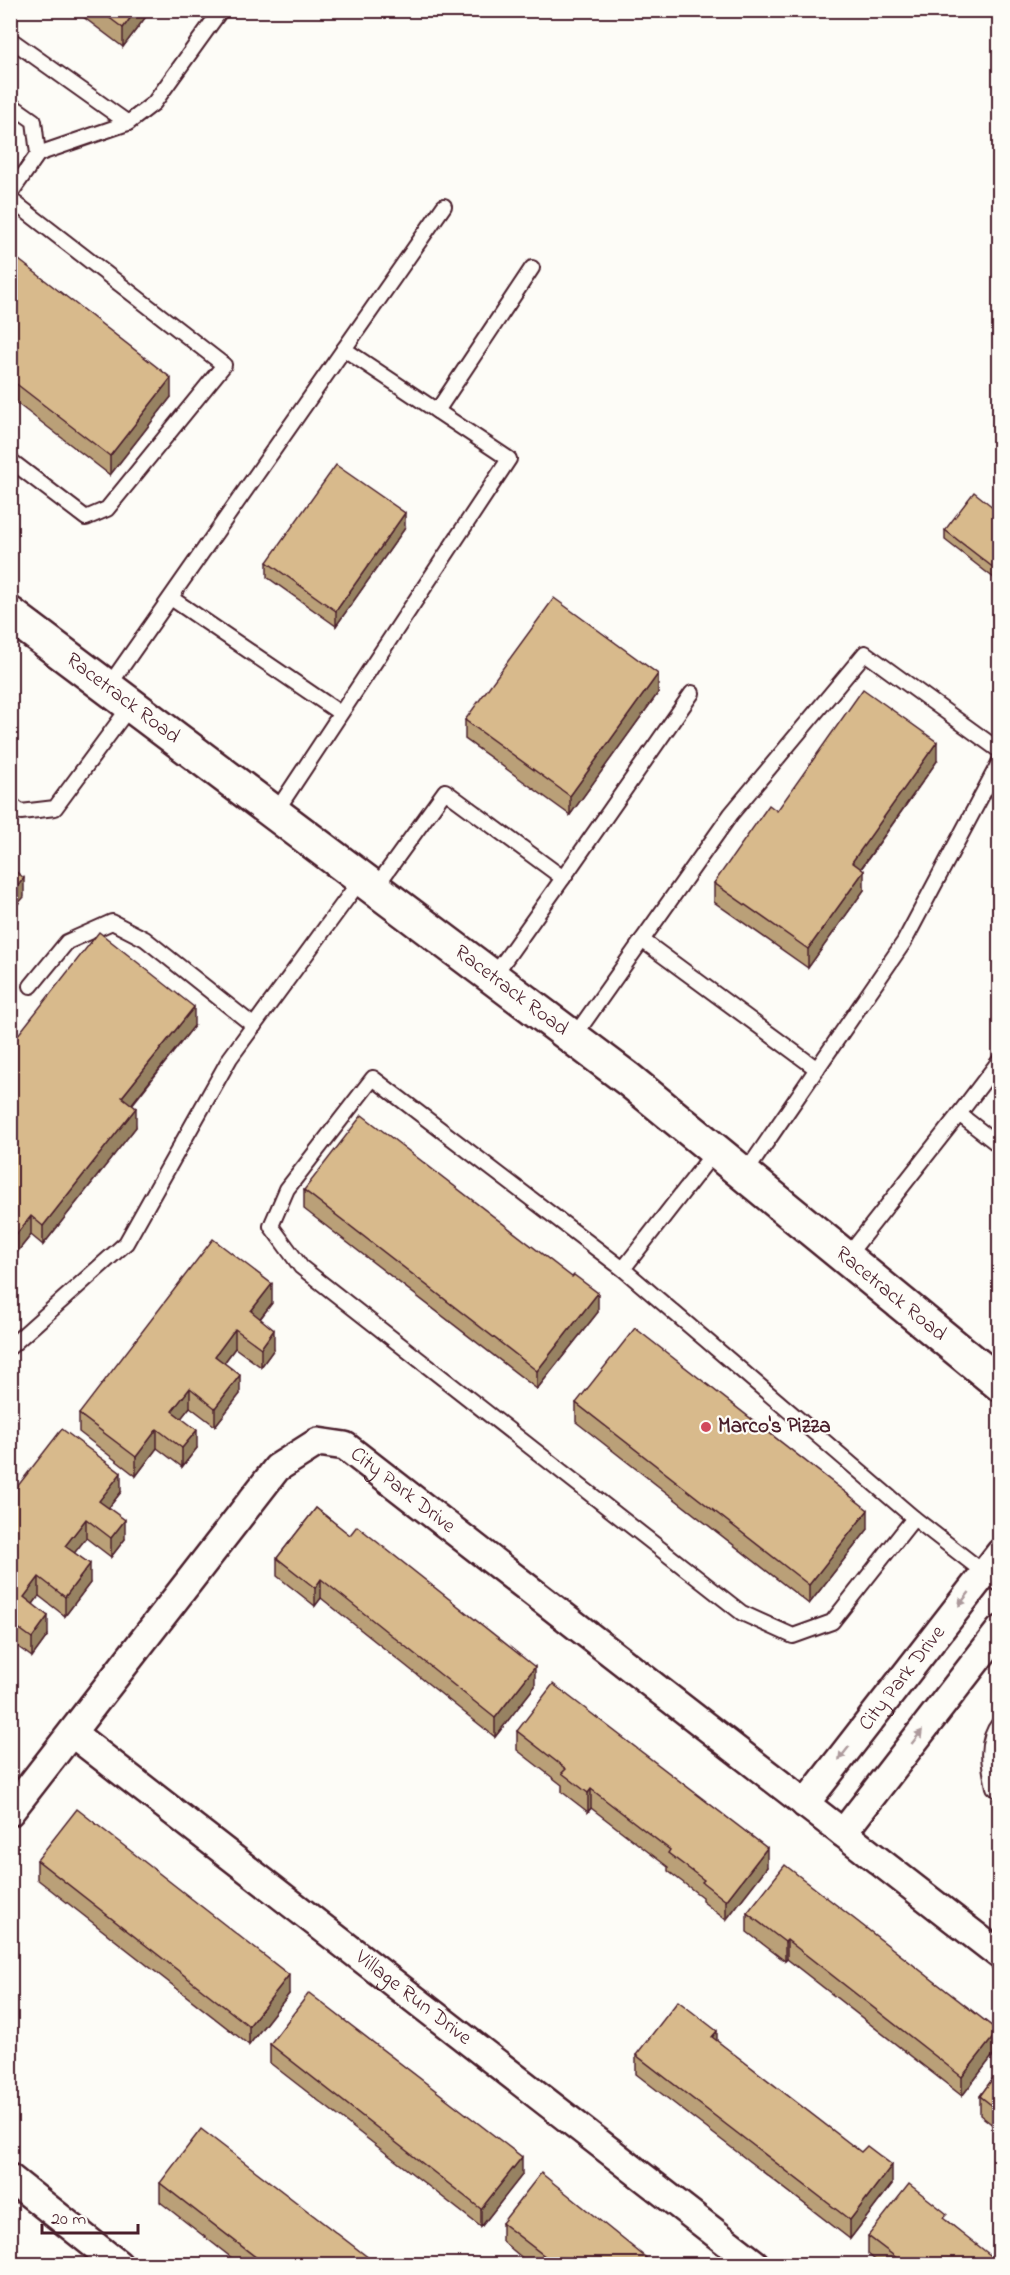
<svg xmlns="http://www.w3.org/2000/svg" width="1010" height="2275" viewBox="0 0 1010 2275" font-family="'Indie Flower',sans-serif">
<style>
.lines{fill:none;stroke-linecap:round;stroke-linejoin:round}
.service-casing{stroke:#4a1f2b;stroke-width:18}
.minor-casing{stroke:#4a1f2b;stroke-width:32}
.tertiary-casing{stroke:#4a1f2b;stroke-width:38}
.service{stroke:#fdfcf7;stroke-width:14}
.minor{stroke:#fdfcf7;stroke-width:27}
.tertiary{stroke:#fdfcf7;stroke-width:33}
.wall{fill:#baa078;stroke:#4a1f2b;stroke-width:1.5}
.shaded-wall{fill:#978262;stroke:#4a1f2b;stroke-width:1.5}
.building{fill:#d8ba8c;stroke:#4a1f2b;stroke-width:1.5}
.oneway{fill:#ac999b}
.poi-dot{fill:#d1495b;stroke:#fdfcf7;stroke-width:2}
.labels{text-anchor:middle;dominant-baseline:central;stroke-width:4.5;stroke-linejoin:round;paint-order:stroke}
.street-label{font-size:21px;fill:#4a1f2b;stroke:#fdfcf7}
.poi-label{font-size:21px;font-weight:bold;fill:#4a1f2b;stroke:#fdfcf7;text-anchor:start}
</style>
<rect width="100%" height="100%" fill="#fdfcf7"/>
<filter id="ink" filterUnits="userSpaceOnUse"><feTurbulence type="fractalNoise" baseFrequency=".0167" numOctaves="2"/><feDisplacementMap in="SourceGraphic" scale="12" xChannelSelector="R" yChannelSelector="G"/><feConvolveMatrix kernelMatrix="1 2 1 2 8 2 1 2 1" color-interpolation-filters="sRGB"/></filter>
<g filter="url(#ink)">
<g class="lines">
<defs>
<g id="service">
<path d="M 10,39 L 128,123 L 154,103 L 221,10"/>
<path d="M 10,104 L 34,121 L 38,154 L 10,194"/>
<path d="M 38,154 L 128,123"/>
<path d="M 10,199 L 224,365 L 107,509 L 86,518 L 10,460"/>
<path d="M 437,411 L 532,268"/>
<path d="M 171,598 L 340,713"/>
<path d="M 108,687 L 444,206"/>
<path d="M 10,804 L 21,812 L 55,808 L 131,705"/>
<path d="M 275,813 L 509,459 L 344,349"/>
<path d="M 563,878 L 692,693"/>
<path d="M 375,888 L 445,791 L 563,878 L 493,977"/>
<path d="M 642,940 L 817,1069"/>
<path d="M 31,986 L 67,942 L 112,922 L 145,939 L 254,1026"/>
<path d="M 573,1038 L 731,814 L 865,653 L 1000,751"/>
<path d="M 959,1114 L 1000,1060"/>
<path d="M 744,1175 L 904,942 L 1000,761"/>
<path d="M 846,1258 L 959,1114 L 1000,1146"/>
<path d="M 623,1269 L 914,1518 L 832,1622 L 793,1636 L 742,1613 L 301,1267 L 271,1226 L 287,1189 L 373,1078 L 623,1269 L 715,1151"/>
<path d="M 10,1347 L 126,1243 L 230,1058 L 362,878"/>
<path d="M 914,1518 L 1000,1585"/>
<path d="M 1000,1722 C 984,1742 989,1765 994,1787 L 1000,1792"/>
</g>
<g id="minor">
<path id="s1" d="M 72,1733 L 755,2264"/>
<path id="s2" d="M 805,1804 L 1000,1553"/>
<path id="s3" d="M 10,1812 L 277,1468 L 318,1442 L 345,1446 L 1000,1955"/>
<path d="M 843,1833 L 1000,1630"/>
<path d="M 10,2178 L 118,2264"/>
</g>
<g id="tertiary">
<path id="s4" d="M 10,614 L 628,1079 L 1000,1384"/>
</g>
</defs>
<use href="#service" class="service-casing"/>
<use href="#minor" class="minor-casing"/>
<use href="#tertiary" class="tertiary-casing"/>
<use href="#service" class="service"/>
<use href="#minor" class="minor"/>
<use href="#tertiary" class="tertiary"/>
</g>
<g class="wall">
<path d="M 74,10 L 151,10 L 123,47 Z"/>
<path d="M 10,253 L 171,397 L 110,475 L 10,398 Z"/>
<path d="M 999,512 L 999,582 L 945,540 L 945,530 Z"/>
<path d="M 405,528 L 336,626 L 267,577 L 267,562 Z"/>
<path d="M 658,693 L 570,815 L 465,739 L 465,720 Z"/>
<path d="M 937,761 L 861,869 L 864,890 L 808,968 L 714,902 L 714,883 L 777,811 Z"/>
<path d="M 194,1026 L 132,1105 L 136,1127 L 43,1245 L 31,1235 L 10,1261 L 10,1045 Z"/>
<path d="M 304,1190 L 572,1277 L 598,1312 L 537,1389 L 304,1209 Z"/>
<path d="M 272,1303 L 260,1319 L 274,1349 L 261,1367 L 235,1348 L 224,1363 L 240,1394 L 215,1426 L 190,1407 L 181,1418 L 197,1448 L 182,1467 L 157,1448 L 136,1476 L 79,1432 L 79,1414 Z"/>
<path d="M 576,1403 L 868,1529 L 809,1604 L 576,1422 Z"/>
<path d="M 121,1492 L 108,1508 L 125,1539 L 111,1557 L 86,1538 L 74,1553 L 90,1583 L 65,1616 L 39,1596 L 33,1604 L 48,1635 L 32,1657 L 10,1641 L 10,1496 Z"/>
<path d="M 316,1508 L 535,1686 L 495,1737 L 321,1598 L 315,1606 L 277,1576 L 277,1558 Z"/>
<path d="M 517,1731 L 767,1867 L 726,1920 L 702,1901 L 702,1897 L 668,1871 L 668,1867 L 591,1808 L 588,1812 L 562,1792 L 562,1785 L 517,1750 Z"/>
<path d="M 37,1860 L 289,1994 L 249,2045 L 37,1879 Z"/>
<path d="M 747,1913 L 998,2049 L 962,2096 L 787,1959 L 785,1961 L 747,1932 Z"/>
<path d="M 717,2041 L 892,2184 L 850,2239 L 636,2074 L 636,2055 Z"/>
<path d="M 270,2044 L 522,2175 L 481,2227 L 270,2063 Z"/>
<path d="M 999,2070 L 999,2130 L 980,2115 L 980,2096 Z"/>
<path d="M 160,2183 L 378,2265 L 241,2265 L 160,2202 Z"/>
<path d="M 947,2221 L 999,2265 L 881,2265 L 868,2254 L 868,2236 Z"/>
<path d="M 502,2223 L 655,2265 L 531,2265 L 502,2241 Z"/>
</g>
<g class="shaded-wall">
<path d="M 136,10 L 151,10 L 123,47 L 123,28 Z"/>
<path d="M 171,378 L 171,397 L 110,475 L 110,456 Z"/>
<path d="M 405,513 L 405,528 L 336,626 L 336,611 Z"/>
<path d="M 658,674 L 658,693 L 570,815 L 570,796 Z"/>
<path d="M 937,742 L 937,761 L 852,881 L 852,862 Z"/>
<path d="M 864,871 L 864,890 L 808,968 L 808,949 Z"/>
<path d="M 24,878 L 24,897 L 10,913 L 10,895 Z"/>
<path d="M 194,1007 L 194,1026 L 122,1116 L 122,1097 Z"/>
<path d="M 136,1108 L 136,1127 L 43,1245 L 43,1226 Z"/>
<path d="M 31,1216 L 31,1235 L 10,1261 L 10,1242 Z"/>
<path d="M 272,1284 L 272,1303 L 251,1330 L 251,1311 Z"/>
<path d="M 598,1293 L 598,1312 L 537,1389 L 537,1371 Z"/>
<path d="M 235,1329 L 235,1348 L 215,1375 L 215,1356 Z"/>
<path d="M 274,1330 L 274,1349 L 261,1367 L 261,1348 Z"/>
<path d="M 240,1375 L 240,1394 L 215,1426 L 215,1408 Z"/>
<path d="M 190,1388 L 190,1407 L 172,1430 L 172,1411 Z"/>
<path d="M 157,1429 L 157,1448 L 136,1476 L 136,1457 Z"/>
<path d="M 197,1430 L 197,1448 L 182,1467 L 182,1448 Z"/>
<path d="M 121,1473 L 121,1492 L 99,1520 L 99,1501 Z"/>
<path d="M 868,1510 L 868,1529 L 809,1604 L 809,1585 Z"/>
<path d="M 86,1519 L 86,1538 L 65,1565 L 65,1546 Z"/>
<path d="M 125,1520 L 125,1539 L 111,1557 L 111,1538 Z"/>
<path d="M 90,1564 L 90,1583 L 65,1616 L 65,1597 Z"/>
<path d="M 39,1577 L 39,1596 L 24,1616 L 24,1597 Z"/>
<path d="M 321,1579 L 321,1598 L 315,1606 L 315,1588 Z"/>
<path d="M 48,1616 L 48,1635 L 32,1657 L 32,1638 Z"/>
<path d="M 535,1667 L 535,1686 L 495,1737 L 495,1718 Z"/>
<path d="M 591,1789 L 591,1808 L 588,1812 L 588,1793 Z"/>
<path d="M 767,1848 L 767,1867 L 726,1920 L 726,1901 Z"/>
<path d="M 787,1940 L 787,1959 L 785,1961 L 785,1942 Z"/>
<path d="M 289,1975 L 289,1994 L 249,2045 L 249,2026 Z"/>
<path d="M 717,2031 L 717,2050 L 712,2037 Z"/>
<path d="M 998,2031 L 998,2049 L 962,2096 L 962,2077 Z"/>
<path d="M 522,2157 L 522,2175 L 481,2227 L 481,2209 Z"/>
<path d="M 892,2165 L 892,2184 L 850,2239 L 850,2220 Z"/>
</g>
<g class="building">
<path d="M 99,10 L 136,10 L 123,28 Z"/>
<path d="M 10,253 L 171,378 L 110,456 L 10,379 Z"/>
<path d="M 336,465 L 405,513 L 336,611 L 267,562 Z"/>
<path d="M 974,492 L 999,512 L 999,572 L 945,530 Z"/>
<path d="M 554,598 L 658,674 L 570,796 L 465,720 Z"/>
<path d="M 863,689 L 937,742 L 852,862 L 864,871 L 808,949 L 714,883 L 769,805 L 777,811 Z"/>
<path d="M 10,867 L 24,878 L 10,895 Z"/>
<path d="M 99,932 L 194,1007 L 122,1097 L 136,1108 L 43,1226 L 31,1216 L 10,1242 L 10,1045 Z"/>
<path d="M 362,1115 L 572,1277 L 574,1275 L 598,1293 L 537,1371 L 304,1190 Z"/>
<path d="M 213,1239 L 272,1284 L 251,1311 L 274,1330 L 261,1348 L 235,1329 L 215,1356 L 240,1375 L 215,1408 L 190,1388 L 172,1411 L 197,1430 L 182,1448 L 157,1429 L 136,1457 L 79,1414 Z"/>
<path d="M 635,1328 L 868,1510 L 809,1585 L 576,1403 Z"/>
<path d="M 62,1429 L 121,1473 L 99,1501 L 125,1520 L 111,1538 L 86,1519 L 65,1546 L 90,1564 L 65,1597 L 39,1577 L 24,1597 L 48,1616 L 32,1638 L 10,1622 L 10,1496 Z"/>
<path d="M 316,1508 L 350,1535 L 357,1526 L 535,1667 L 495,1718 L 321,1579 L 315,1588 L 277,1558 Z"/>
<path d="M 553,1684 L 767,1848 L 726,1901 L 702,1882 L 704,1880 L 668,1853 L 670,1850 L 591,1789 L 588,1793 L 562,1773 L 566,1769 L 517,1731 Z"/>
<path d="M 77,1809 L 289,1975 L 249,2026 L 37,1860 Z"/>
<path d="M 785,1865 L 998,2031 L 962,2077 L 787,1940 L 785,1942 L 747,1913 Z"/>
<path d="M 309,1993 L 522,2157 L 481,2209 L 270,2044 Z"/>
<path d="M 678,2001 L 717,2031 L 712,2037 L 861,2152 L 867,2146 L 892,2165 L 850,2220 L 636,2055 Z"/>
<path d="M 999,2070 L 999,2111 L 980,2096 Z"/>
<path d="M 201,2129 L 378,2265 L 266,2265 L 160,2183 Z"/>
<path d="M 541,2173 L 655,2265 L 548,2265 L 551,2261 L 502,2223 Z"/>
<path d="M 909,2184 L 947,2214 L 943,2218 L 999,2262 L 999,2265 L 906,2265 L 868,2236 Z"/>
</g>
<defs><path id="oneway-solid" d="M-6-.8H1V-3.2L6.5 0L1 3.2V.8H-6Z" transform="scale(1.5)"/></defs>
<g class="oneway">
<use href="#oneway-solid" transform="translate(964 1599) rotate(128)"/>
<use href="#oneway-solid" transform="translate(917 1737) rotate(-52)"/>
<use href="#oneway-solid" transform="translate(844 1753) rotate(128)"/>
</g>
</g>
<circle class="poi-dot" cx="706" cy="1427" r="6"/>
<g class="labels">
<g class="street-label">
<text stroke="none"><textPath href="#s4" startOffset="141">Racetrack Road</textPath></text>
<text stroke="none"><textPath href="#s4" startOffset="627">Racetrack Road</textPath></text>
<text stroke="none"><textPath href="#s4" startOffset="1113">Racetrack Road</textPath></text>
<text stroke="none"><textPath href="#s3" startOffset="584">City Park Drive</textPath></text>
<text stroke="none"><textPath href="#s2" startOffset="159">City Park Drive</textPath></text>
<text stroke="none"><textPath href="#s1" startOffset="432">Village Run Drive</textPath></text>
</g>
<g class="poi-label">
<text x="718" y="1427">Marco's Pizza</text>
</g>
</g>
<rect width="1010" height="2275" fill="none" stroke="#fdfcf7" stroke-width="36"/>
<rect x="18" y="18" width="974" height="2239" fill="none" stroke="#4a1f2b" stroke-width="2" filter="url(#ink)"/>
<path d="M42 2224v9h96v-9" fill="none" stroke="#4a1f2b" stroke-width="3"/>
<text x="51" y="2224" font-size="18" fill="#4a1f2b" stroke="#fdfcf7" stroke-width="4.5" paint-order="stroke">20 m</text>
</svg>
